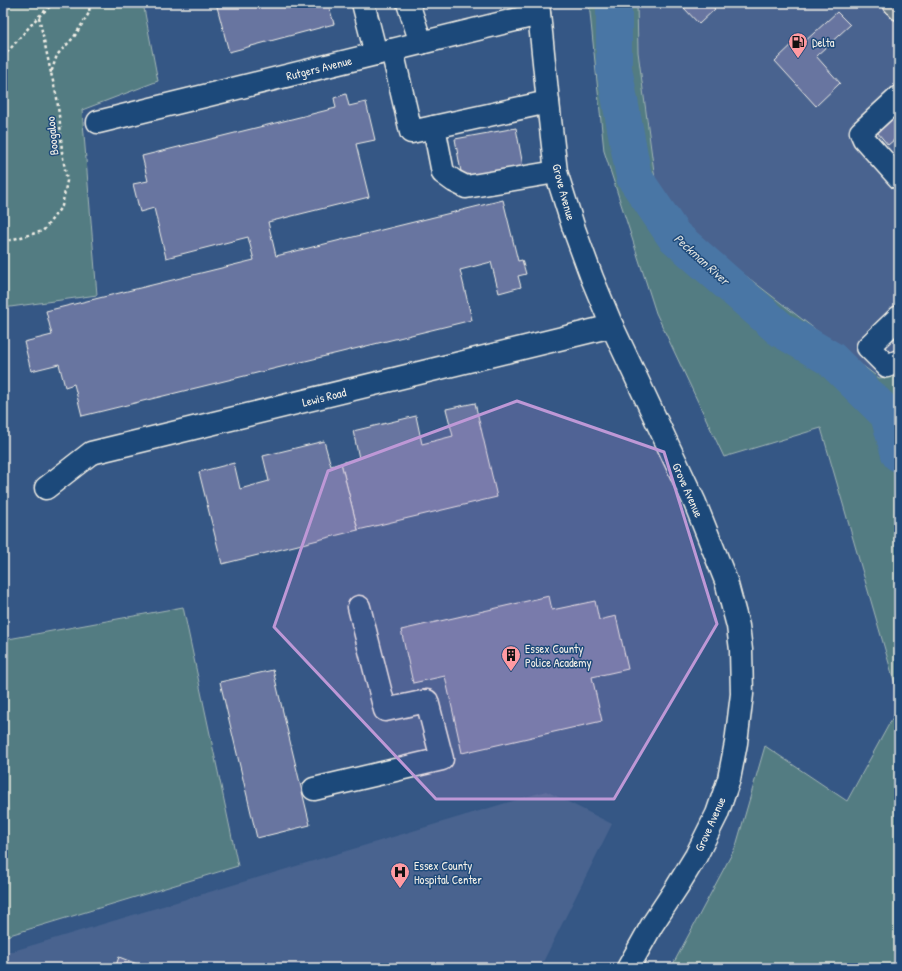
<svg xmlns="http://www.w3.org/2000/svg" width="902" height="971" viewBox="0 0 902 971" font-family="'Patrick Hand',sans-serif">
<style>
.built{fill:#48638f}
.green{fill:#527b82;stroke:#a3b6b5}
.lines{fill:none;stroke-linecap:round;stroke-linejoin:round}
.river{stroke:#4a76a5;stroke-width:36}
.building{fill:#6774a0;stroke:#f4f1e8}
.minor-casing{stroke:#f4f1e8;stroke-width:25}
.major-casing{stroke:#f4f1e8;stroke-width:25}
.path{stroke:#f4f1e8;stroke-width:2.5;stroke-dasharray:3 3;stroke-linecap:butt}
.minor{stroke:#1f4a7a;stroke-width:22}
.major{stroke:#6c7d8b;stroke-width:22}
.marked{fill:#be98d6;fill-opacity:0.2;stroke:#be98d6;stroke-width:3;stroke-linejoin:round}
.labels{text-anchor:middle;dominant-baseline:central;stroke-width:3;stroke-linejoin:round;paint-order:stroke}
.poi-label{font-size:12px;fill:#f4f1e8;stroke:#1f4a7a;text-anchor:start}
.street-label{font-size:12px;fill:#f4f1e8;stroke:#1f4a7a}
.water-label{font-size:13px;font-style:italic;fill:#dadfde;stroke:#1f4a7a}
</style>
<rect width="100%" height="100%" fill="#355785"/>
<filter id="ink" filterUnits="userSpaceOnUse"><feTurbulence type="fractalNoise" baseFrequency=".025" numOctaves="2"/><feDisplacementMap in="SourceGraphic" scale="8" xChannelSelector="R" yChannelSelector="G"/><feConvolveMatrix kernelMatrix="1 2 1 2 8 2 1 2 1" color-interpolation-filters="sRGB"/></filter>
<g filter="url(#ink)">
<g class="built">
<path d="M 637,3 L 899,3 L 899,376 L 880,378 L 842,350 L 659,209 L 638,52 Z"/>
<path d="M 546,791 L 612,824 L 540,968 L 3,968 L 3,954 Z"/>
</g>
<g class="green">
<path d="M 3,3 L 143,3 L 158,81 L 82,110 L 97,295 L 3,308 Z"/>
<path d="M 589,3 L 637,3 L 638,52 L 659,209 L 842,350 L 879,378 L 899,376 L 899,698 L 821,428 L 724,457 L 656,313 L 604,151 Z"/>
<path d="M 183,607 L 238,866 L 3,937 L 3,640 Z"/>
<path d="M 899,706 L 899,968 L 671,968 L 736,846 L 765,746 L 847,801 Z"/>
</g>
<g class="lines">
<path class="river" d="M 614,3 L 614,68 L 634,177 L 674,236 L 780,329 L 831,359 L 888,415 L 899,454"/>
</g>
<g class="building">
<path d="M 216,3 L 328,3 L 334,24 L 229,52 Z"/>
<path d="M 690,3 L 709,3 L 715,9 L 699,24 L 684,8 Z"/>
<path d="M 837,12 L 850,25 L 816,56 L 840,83 L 816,106 L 775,61 L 799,38 L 803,43 Z"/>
<path d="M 346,94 L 349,106 L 366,102 L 375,140 L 356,144 L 369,197 L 268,222 L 276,256 L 503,200 L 518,261 L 522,260 L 526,274 L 518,276 L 521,287 L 499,293 L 491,262 L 460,270 L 472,320 L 82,416 L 74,384 L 65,387 L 59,364 L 31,371 L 24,342 L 52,335 L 46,311 L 254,260 L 248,237 L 166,258 L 154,208 L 140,212 L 133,184 L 148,181 L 142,156 L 336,108 L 334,98 Z"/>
<path d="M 899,105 L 899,145 L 894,140 L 888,145 L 877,132 L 883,127 L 879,123 Z"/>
<path d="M 516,128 L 523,166 L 462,177 L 455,139 Z"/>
<path d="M 475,403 L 497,497 L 358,530 L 341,463 L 359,458 L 353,431 L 416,416 L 422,444 L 453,436 L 446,409 Z"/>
<path d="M 324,441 L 331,466 L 341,463 L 358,530 L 222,564 L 199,472 L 234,463 L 240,489 L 269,481 L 263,456 Z"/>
<path d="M 549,596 L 552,610 L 595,601 L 599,620 L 616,616 L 628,669 L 592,677 L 602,721 L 462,753 L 445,676 L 413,683 L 401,630 Z"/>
<path d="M 273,670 L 310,825 L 257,838 L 220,682 Z"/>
<path d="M 119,957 L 137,964 L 136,968 L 115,968 Z"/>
</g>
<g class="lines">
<defs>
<g id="minor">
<path d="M 363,3 L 376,54"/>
<path d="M 408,3 L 421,43"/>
<path d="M 538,3 L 548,102 L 556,172 L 574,229 L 592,278 L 612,326 L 695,503 L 726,581 L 738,626 L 741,650 L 742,694 L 736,743 L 729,779 L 717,814 L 696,856 L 677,887 L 652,925 L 628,968"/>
<path d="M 392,50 L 411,132 L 548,102"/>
<path d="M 899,97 L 861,132 L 864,139 L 899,178"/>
<path d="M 98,122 L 539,14"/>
<path d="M 434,127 L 443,173 L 454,181 L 466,187 L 556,172"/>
<path d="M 899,317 L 868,347 L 887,366 L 899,361"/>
<path d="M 46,488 L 91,453 L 612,326"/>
<path d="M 314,789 L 442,759 L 427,701 L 385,710 L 359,607"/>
</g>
<path id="major" d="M 894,3 L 899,9"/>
</defs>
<use href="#minor" class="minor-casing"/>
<use href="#major" class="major-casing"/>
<g class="path">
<path d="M 39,17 L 51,73"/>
<path d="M 3,57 L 38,17 L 54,3"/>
<path d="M 3,242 L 43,231 L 62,206 L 67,181 L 62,152 L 60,124 L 57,98 L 51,73 L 57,55 L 74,37 L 89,13 L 90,3"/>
</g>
<use href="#minor" class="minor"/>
<use href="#major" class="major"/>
</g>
</g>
<path class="marked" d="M 517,401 L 664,452 L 717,624 L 614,799 L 436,799 L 274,627 L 328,471 Z"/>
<defs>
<symbol id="fuel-pin" viewBox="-11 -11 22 30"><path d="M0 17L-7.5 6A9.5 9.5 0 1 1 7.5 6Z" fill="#ff9aa2" stroke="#1f4a7a"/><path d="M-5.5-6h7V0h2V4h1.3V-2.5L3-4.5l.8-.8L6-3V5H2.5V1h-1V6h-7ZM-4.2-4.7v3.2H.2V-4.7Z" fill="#111"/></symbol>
<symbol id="building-pin" viewBox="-11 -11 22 30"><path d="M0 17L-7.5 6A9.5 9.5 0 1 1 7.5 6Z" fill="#ff9aa2" stroke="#1f4a7a"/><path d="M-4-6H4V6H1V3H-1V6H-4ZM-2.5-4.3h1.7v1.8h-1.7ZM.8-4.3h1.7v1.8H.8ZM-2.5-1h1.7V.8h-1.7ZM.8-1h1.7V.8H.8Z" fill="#111"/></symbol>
<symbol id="hospital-pin" viewBox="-11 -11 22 30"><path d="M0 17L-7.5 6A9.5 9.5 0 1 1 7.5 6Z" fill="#ff9aa2" stroke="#1f4a7a"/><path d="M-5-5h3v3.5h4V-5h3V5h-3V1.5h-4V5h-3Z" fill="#111"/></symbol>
</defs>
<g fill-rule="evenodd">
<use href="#fuel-pin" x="787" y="31" width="22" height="30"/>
<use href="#building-pin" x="500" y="644" width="22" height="30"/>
<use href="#hospital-pin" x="389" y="861" width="22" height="30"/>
</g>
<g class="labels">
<g class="poi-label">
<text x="812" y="42">Delta</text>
<text x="525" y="648">Essex County<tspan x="525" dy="14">Police Academy</tspan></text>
<text x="414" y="865">Essex County<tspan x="414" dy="14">Hospital Center</tspan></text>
</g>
<g class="street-label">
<text transform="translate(319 68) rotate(-14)">Rutgers Avenue</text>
<text transform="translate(52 136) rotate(-96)">Boogaloo</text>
<text transform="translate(564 192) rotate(75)">Grove Avenue</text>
<text transform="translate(324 397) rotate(-14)">Lewis Road</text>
<text transform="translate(688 490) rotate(66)">Grove Avenue</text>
<text transform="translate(710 824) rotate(-66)">Grove Avenue</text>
</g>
<g class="water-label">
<text transform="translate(702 259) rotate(42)">Peckman River</text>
</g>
</g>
<rect width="902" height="971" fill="none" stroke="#1f4a7a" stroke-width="16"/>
<rect x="8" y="8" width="886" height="955" fill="none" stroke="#f4f1e8" stroke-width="1.5" filter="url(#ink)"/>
</svg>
